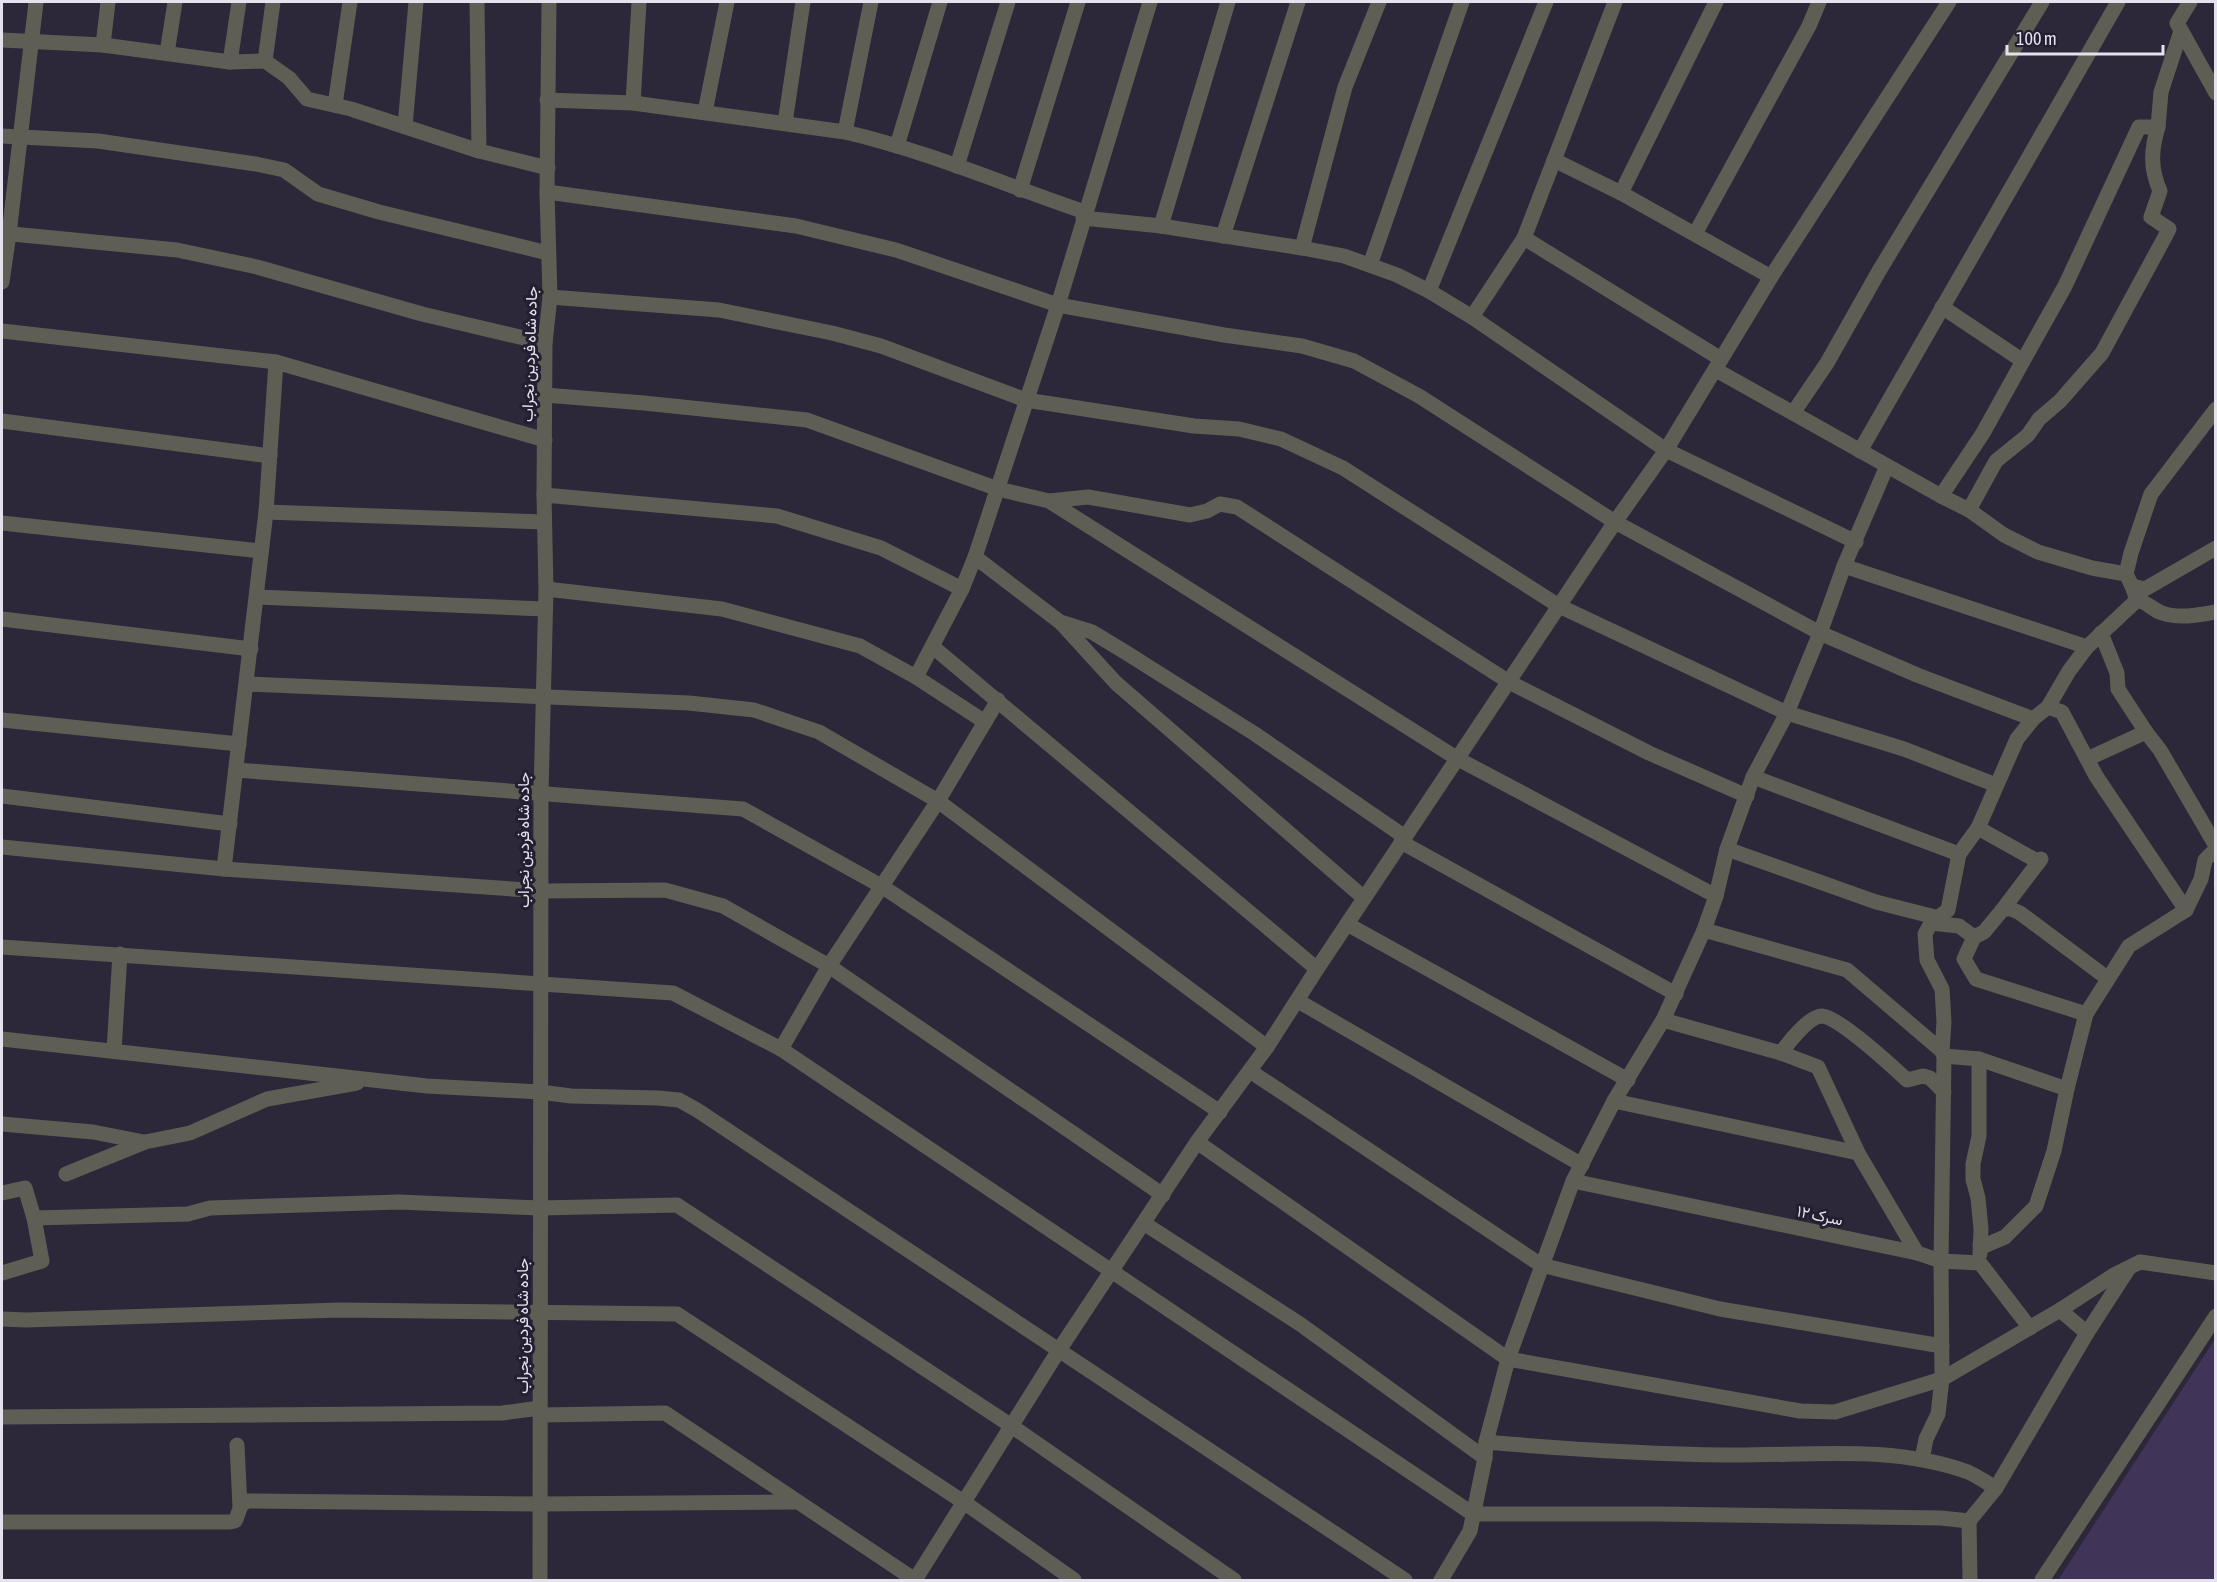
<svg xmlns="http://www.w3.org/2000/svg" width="2217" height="1582" viewBox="0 0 2217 1582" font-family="'Asap Condensed',Vazirmatn,sans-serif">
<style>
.grass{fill:#403458}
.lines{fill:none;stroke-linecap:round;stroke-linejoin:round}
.minor{stroke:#5f5e54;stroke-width:15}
.labels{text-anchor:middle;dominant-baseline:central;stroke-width:6;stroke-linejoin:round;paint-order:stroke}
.street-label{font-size:16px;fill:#e5e2ee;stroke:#231e30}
</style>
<rect width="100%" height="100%" fill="#2d273a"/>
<path class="grass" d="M 2215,1339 L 2215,1580 L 2058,1580 Z"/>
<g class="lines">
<g class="minor">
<path d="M 477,2 L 479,151"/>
<path d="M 2190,2 L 2177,23 L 2216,93"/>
<path d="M 2,40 L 103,45 L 230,62 L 265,61 L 289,78 L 307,99 L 351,109 L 479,151 L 548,168"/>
<path d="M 103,45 L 108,2"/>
<path d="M 167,53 L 175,2"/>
<path d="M 265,61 L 273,2"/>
<path d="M 230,62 L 239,2"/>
<path d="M 547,100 L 633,103 L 845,132 C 927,151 1005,185 1085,212"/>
<path d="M 633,103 L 639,2"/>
<path d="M 335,105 L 350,2"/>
<path d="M 705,112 L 727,2"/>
<path d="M 785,123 L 803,2"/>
<path d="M 405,126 L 416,2"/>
<path d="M 845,132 L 871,2"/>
<path d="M 2,136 L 98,141 L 256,164 L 284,170 L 318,194 L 379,212 L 548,253"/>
<path d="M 897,146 L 940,2"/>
<path d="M 1554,160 L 1621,193 L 1771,277"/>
<path d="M 957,166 L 1008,2"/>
<path d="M 1020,190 L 1078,2"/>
<path d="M 547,192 L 796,226 L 896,250 L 1058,305 L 1224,335 L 1302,346 L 1354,361 L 1419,396 L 1615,522 L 1820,633 L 1917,675 L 2033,719"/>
<path d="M 1621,193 L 1716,2"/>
<path d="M 1083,218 L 1161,226 L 1302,248 L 1344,256 L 1397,275 L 1429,291 L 1472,317 L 1666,450 L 1856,542"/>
<path d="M 1161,226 L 1228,2"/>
<path d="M 2,233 L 177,250 L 257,267 L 422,314 L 545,343"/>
<path d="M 1695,234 L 1809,26 L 1819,2"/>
<path d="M 1223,236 L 1298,2"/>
<path d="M 1524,238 L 1721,359"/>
<path d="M 1302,248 L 1345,87 L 1379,2"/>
<path d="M 1370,265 L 1462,2"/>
<path d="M 2,282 L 9,234 L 36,2"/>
<path d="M 1429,291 L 1546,2"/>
<path d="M 550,297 L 719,310 L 832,333 L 881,346 L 1026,400 L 1194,426 L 1239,429 L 1281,439 L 1343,468 L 1559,606 L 1787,713 L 1904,749 L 1996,785"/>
<path d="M 1942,307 L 2023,361 L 2065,286 L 2139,127 L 2158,127 L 2161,92 L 2181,31"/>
<path d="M 1472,317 L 1524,238 L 1615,2"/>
<path d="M 2,331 L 276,362 L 545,440"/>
<path d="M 1716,370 L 1941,496 L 1969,510 L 2004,535 L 2038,552 L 2092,568 L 2126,574 L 2132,586"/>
<path d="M 545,395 L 644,403 L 807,420 L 998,489 L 1049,501 L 1458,759 L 1716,896"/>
<path d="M 1793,413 L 1827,363 L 1879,271 L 2042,2"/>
<path d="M 2,421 L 270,456"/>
<path d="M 1860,451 L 2118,2"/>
<path d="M 544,495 L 777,516 L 881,548 L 962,589"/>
<path d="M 1941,496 L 1983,433 L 2023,361"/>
<path d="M 1049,501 L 1088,497 L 1190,515 L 1207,511 L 1220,504 L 1237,507 L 1509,682 L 1649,753 L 1747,796"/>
<path d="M 1969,510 L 1996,461 L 2028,435 L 2039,419 L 2060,401 L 2102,353 L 2166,235 L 2169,229 L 2151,217 L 2160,191 C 2150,168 2151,150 2158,127"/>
<path d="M 266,512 L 544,522"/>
<path d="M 2,523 L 261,551"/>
<path d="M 975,557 L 1060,622 L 1092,632 L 1125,652 L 1255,734 L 1405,837"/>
<path d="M 1844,566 L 2087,647"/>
<path d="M 2126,574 L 2131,553 L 2151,494 L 2216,409"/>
<path d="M 546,589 L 722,609 L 860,646 L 916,677 L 962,589 L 975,557 L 1058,305 L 1150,2"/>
<path d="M 257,597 L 544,609"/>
<path d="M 2137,600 C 2147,602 2153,610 2162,613 C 2179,619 2199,615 2216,612"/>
<path d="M 2,619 L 251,649"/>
<path d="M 1062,624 L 1116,683 L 1364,898"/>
<path d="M 2101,633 L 2117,673 L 2118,689 L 2146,732 L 2160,750 L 2216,846"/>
<path d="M 933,647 L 1317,969"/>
<path d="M 916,677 L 985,722"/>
<path d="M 247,684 L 689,703 L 754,710 L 819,732 L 938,801 L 1267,1047"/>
<path d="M 2048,707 L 2062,712 L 2096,776 L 2186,910"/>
<path d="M 2,720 L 239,744"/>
<path d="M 2087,759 L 2146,732"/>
<path d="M 236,770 L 743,809 L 883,887 L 1220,1112"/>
<path d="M 1753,777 L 1959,854"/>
<path d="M 2,796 L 230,824"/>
<path d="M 1978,828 L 2039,862"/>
<path d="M 1401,842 L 1676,994"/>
<path d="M 2,847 L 224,869 L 541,891 L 665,890 L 723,906 L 829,966 L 1163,1195"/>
<path d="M 1727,849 L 1876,902 L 1939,918"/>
<path d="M 224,869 L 266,512 L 276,362"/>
<path d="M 2003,909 L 2041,859"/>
<path d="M 1931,923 L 1959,926 L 1974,937 L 1964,959 L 1976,979 L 2086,1014 L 2067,1089"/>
<path d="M 1347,924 L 1628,1080"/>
<path d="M 1704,930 L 1847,970 L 1942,1051"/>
<path d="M 1974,937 L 1984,932 L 2003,909 L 2011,909 L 2020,913 L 2107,978"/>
<path d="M 2,947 L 673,993 L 781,1049 L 1473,1514 L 1659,1514 L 1941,1518 L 1969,1521"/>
<path d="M 1298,1001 L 1582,1165"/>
<path d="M 2086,1014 L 2129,946 L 2186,910 L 2201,879 L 2205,860 L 2216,849"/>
<path d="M 1663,1020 L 1781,1053 L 1818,1067 L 1858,1153 L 1917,1253"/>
<path d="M 2,1039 L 427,1086 L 540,1092 L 571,1096 L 658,1098 L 679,1100 L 697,1110 L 1405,1580"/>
<path d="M 781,1049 L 829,966 L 938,801 L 998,700"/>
<path d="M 114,1050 L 120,954"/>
<path d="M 1781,1053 C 1788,1043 1809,1016 1822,1016 C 1839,1017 1893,1067 1907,1080 L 1923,1076 L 1930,1078 L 1944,1092"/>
<path d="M 1944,1056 L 1979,1059 L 1979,1136 L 1973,1164 L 1973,1179 L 1978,1198 L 1981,1229 L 1980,1254"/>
<path d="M 1979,1059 L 2067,1089 L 2054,1151 L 2036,1206 L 2005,1237 L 1986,1245 L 1980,1245"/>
<path d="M 1250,1071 L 1541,1265 L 1720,1309 L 1942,1346"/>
<path d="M 1614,1101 L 1858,1153"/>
<path d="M 2,1124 L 93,1132 L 144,1142"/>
<path d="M 1197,1142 L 1508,1359 L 1800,1411 L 1835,1412 L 1942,1379 L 2060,1310 L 2114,1275 L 2140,1262 L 2216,1273"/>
<path d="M 66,1174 L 145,1142 L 190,1133 L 267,1099 L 357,1083"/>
<path d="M 1573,1181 L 1917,1253 L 1941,1261 L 1980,1263 L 2030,1328"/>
<path d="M 2,1193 L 25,1188 L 34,1218 L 42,1261 L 2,1273"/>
<path d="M 34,1218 L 188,1214 L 210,1208 L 399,1202 L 540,1208 L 677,1205 L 1010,1425 L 1234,1580"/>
<path d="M 1145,1224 L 1300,1324 L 1485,1458"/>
<path d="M 2,1319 L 26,1320 L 340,1310 L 677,1314 L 965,1503 L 1074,1580"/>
<path d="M 2087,1333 L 2129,1268"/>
<path d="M 540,1415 L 665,1413 L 915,1580"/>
<path d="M 2,1417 L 502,1413 L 540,1408"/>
<path d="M 1486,1442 C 1566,1449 1647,1454 1728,1455 C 1808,1456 1890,1444 1968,1472 C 1977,1476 1987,1483 1996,1488"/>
<path d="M 237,1445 L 240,1507"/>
<path d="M 1922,1459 L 1926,1439 L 1938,1414 L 1942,1379 L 1941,1261 L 1944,1056 L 1942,1051 L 1944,1022 L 1942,989 L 1927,960 L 1925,934 L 1931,923 L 1948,910 L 1959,854 L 1978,828 L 2017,739 L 2033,719 L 2048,707 L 2069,671 L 2087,647 L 2137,600 L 2132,586 L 2145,589 L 2216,548"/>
<path d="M 2,1522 L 230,1522 L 235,1521 C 240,1513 238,1504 248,1501 L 540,1504 L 795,1502"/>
<path d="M 540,1580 L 541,793 L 546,589 L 544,495 L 545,343 L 550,297 L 547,192 L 549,2"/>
<path d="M 915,1580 L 1059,1350 L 1197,1142 L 1267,1047 L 1317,969 L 1615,522 L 1666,450 L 1771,277 L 1949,2"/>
<path d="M 1441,1580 L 1470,1531 L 1485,1458 L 1486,1442 L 1508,1359 L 1573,1181 L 1614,1101 L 1663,1020 L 1704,930 L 1716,896 L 1727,849 L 1753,777 L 1787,713 L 1820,633 L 1844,566 L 1887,466"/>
<path d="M 1970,1580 L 1969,1521 L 1996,1488 L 2087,1333 L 2060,1310"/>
<path d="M 2042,1580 L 2216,1316"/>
</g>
</g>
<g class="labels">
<g class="street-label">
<text transform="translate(529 354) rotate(-88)">جاده شاه فردین نجراب</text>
<text transform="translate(523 840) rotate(-90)">جاده شاه فردین نجراب</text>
<text transform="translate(1820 1215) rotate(12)">سرک ۱۲</text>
<text transform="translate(522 1326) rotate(-90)">جاده شاه فردین نجراب</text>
</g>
</g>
<rect width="2217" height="1582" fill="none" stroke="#e5e2ee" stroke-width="6"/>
<path d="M2007 45v9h156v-9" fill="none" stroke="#e5e2ee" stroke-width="3"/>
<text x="2016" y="45" font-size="18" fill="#e5e2ee" stroke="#231e30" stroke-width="4.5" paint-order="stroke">100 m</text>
</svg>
